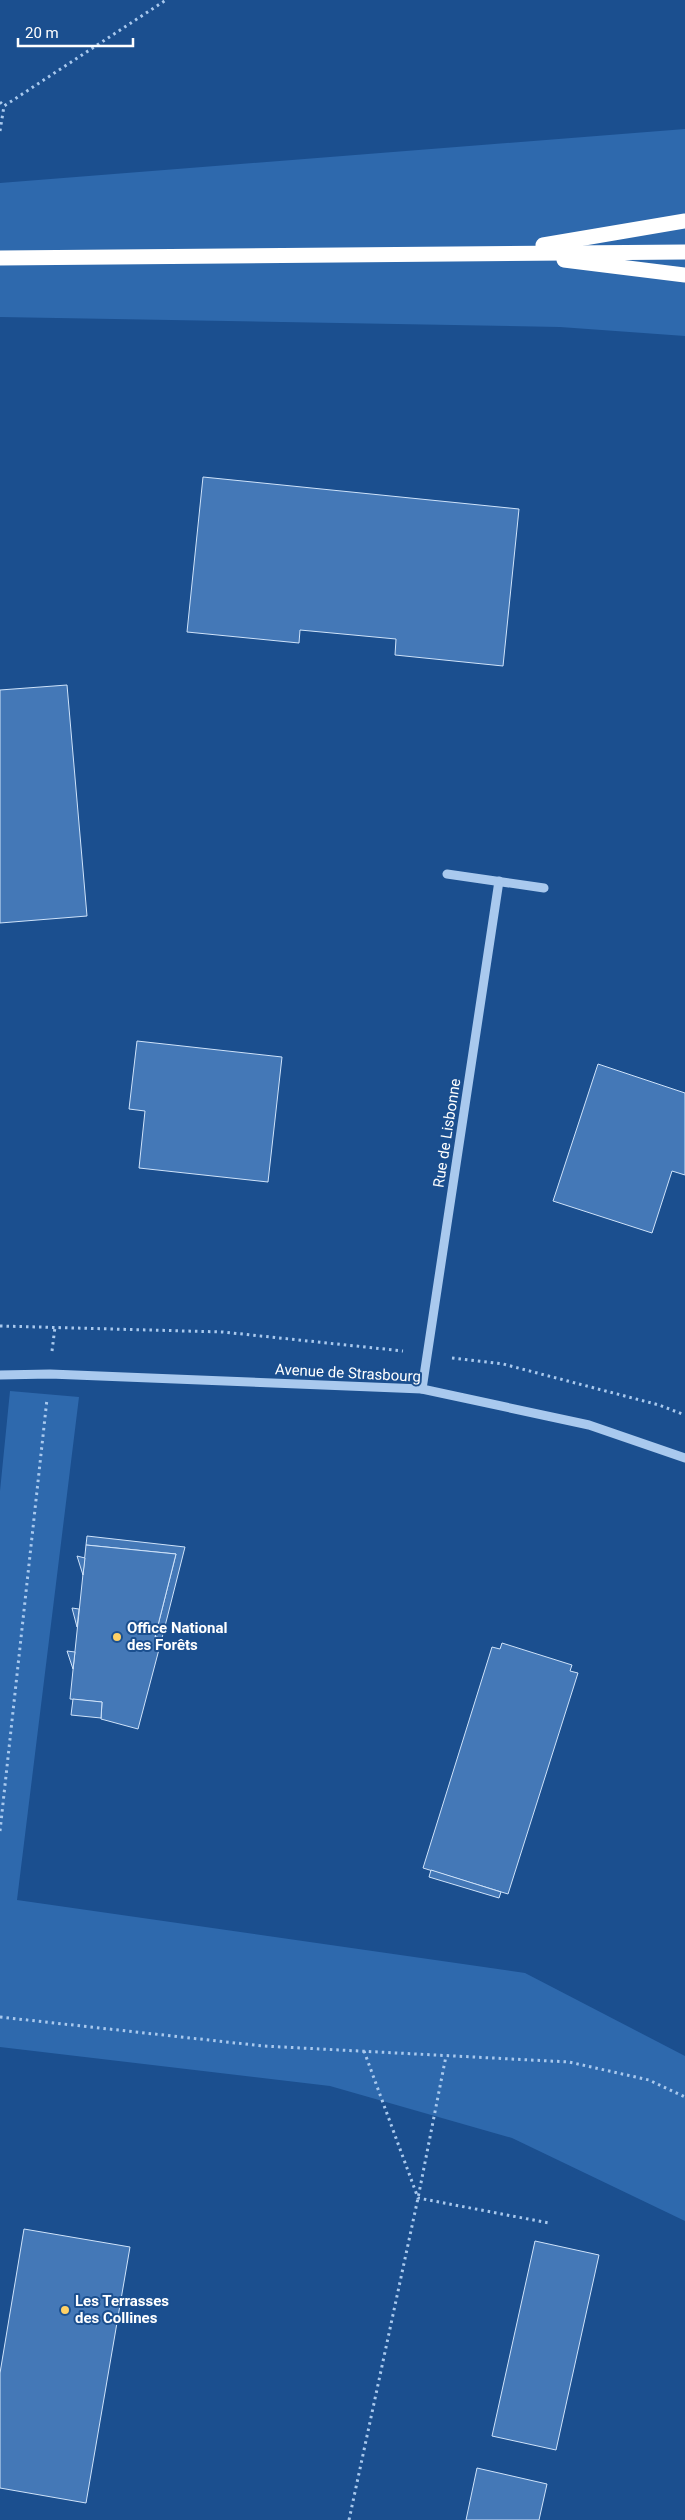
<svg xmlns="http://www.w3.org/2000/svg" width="685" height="2520" viewBox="0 0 685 2520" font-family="Roboto,sans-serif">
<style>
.green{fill:#2e69ad}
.building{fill:#4478b7;stroke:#cfe3fa}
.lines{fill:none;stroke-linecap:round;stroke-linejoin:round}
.path{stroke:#a9c9ee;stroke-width:3;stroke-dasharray:2.5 4;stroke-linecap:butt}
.minor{stroke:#a9c9ee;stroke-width:9}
.highway{stroke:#fff;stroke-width:15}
.poi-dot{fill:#ffd166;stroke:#1b4f8f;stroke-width:2}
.labels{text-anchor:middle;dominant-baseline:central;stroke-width:4;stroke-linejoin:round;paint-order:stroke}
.street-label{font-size:15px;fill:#fff;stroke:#1b4f8f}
.poi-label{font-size:15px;font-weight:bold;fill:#fff;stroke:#1b4f8f;text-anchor:start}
</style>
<rect width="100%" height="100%" fill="#1b4f8f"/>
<g class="green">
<path d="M 685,129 L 685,336 L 560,327 L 0,317 L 0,183 Z"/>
<path d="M 10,1391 L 79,1397 L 17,1900 L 525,1973 L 685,2056 L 685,2221 L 512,2138 L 330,2086 L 0,2047 L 0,1491 Z"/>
</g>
<g class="building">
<path d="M 203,477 L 519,509 L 503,666 L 395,655 L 396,639 L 300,630 L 299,643 L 187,632 Z"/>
<path d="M 67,685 L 87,916 L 0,923 L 0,690 Z"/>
<path d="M 137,1041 L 282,1057 L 268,1182 L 139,1168 L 145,1111 L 129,1109 Z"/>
<path d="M 598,1064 L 685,1093 L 685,1175 L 672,1171 L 652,1233 L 553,1201 Z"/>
<path d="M 87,1536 L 185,1547 L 162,1638 L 155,1637 L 176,1554 L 86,1545 Z"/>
<path d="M 86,1545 L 176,1554 L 155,1637 L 162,1638 L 138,1729 L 101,1719 L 102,1702 L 70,1699 Z"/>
<path d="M 77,1556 L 85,1558 L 83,1575 Z"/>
<path d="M 72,1608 L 79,1609 L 77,1627 Z"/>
<path d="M 502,1643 L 572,1665 L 570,1671 L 578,1673 L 508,1894 L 423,1868 L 492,1647 L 500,1649 Z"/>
<path d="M 67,1651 L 75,1652 L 73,1669 Z"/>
<path d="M 73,1699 L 102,1702 L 101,1718 L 71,1715 Z"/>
<path d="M 431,1870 L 501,1892 L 499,1898 L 429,1877 Z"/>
<path d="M 24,2229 L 130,2247 L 86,2503 L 0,2488 L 0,2373 Z"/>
<path d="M 535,2241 L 599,2255 L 556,2450 L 492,2436 Z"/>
<path d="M 477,2468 L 547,2484 L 539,2520 L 466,2520 Z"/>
</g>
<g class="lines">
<g class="path">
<path d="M 0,102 L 4,106"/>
<path d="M 0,131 L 4,106 L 166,0"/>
<path d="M 0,1326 L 223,1332 L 403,1351"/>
<path d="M 52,1351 L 55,1327"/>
<path d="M 452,1358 L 503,1364 L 659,1405 L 685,1415"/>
<path d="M 0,1831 L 47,1399"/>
<path d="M 0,2017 L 263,2046 L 569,2062 L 649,2080 L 685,2097"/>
<path d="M 364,2051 L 418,2198 L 549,2223"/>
<path d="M 349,2520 L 418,2198 L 446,2056"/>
</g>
<g class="minor">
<path d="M 447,874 L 544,888"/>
<path d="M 0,1375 L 50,1374 L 422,1389 L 589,1425 L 685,1458"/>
<path d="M 422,1389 L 499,881"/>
</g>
<g class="highway">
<path d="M 543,245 L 685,221"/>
<path d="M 0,258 L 685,252"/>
<path d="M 564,260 L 685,275"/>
</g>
</g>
<g class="poi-dot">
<circle cx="117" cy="1637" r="5"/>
<circle cx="65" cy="2310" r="5"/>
</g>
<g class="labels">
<g class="street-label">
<text transform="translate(447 1133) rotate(-81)">Rue de Lisbonne</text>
<text transform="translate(348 1373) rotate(3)">Avenue de Strasbourg</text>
</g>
<g class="poi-label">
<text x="127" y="1628">Office National<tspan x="127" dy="17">des Forêts</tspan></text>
<text x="75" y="2301">Les Terrasses<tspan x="75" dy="17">des Collines</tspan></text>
</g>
</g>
<path d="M18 38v8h115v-8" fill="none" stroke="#ffffff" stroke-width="2.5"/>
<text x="25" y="38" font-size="15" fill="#ffffff" stroke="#1b4f8f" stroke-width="4" paint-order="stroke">20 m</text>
</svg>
